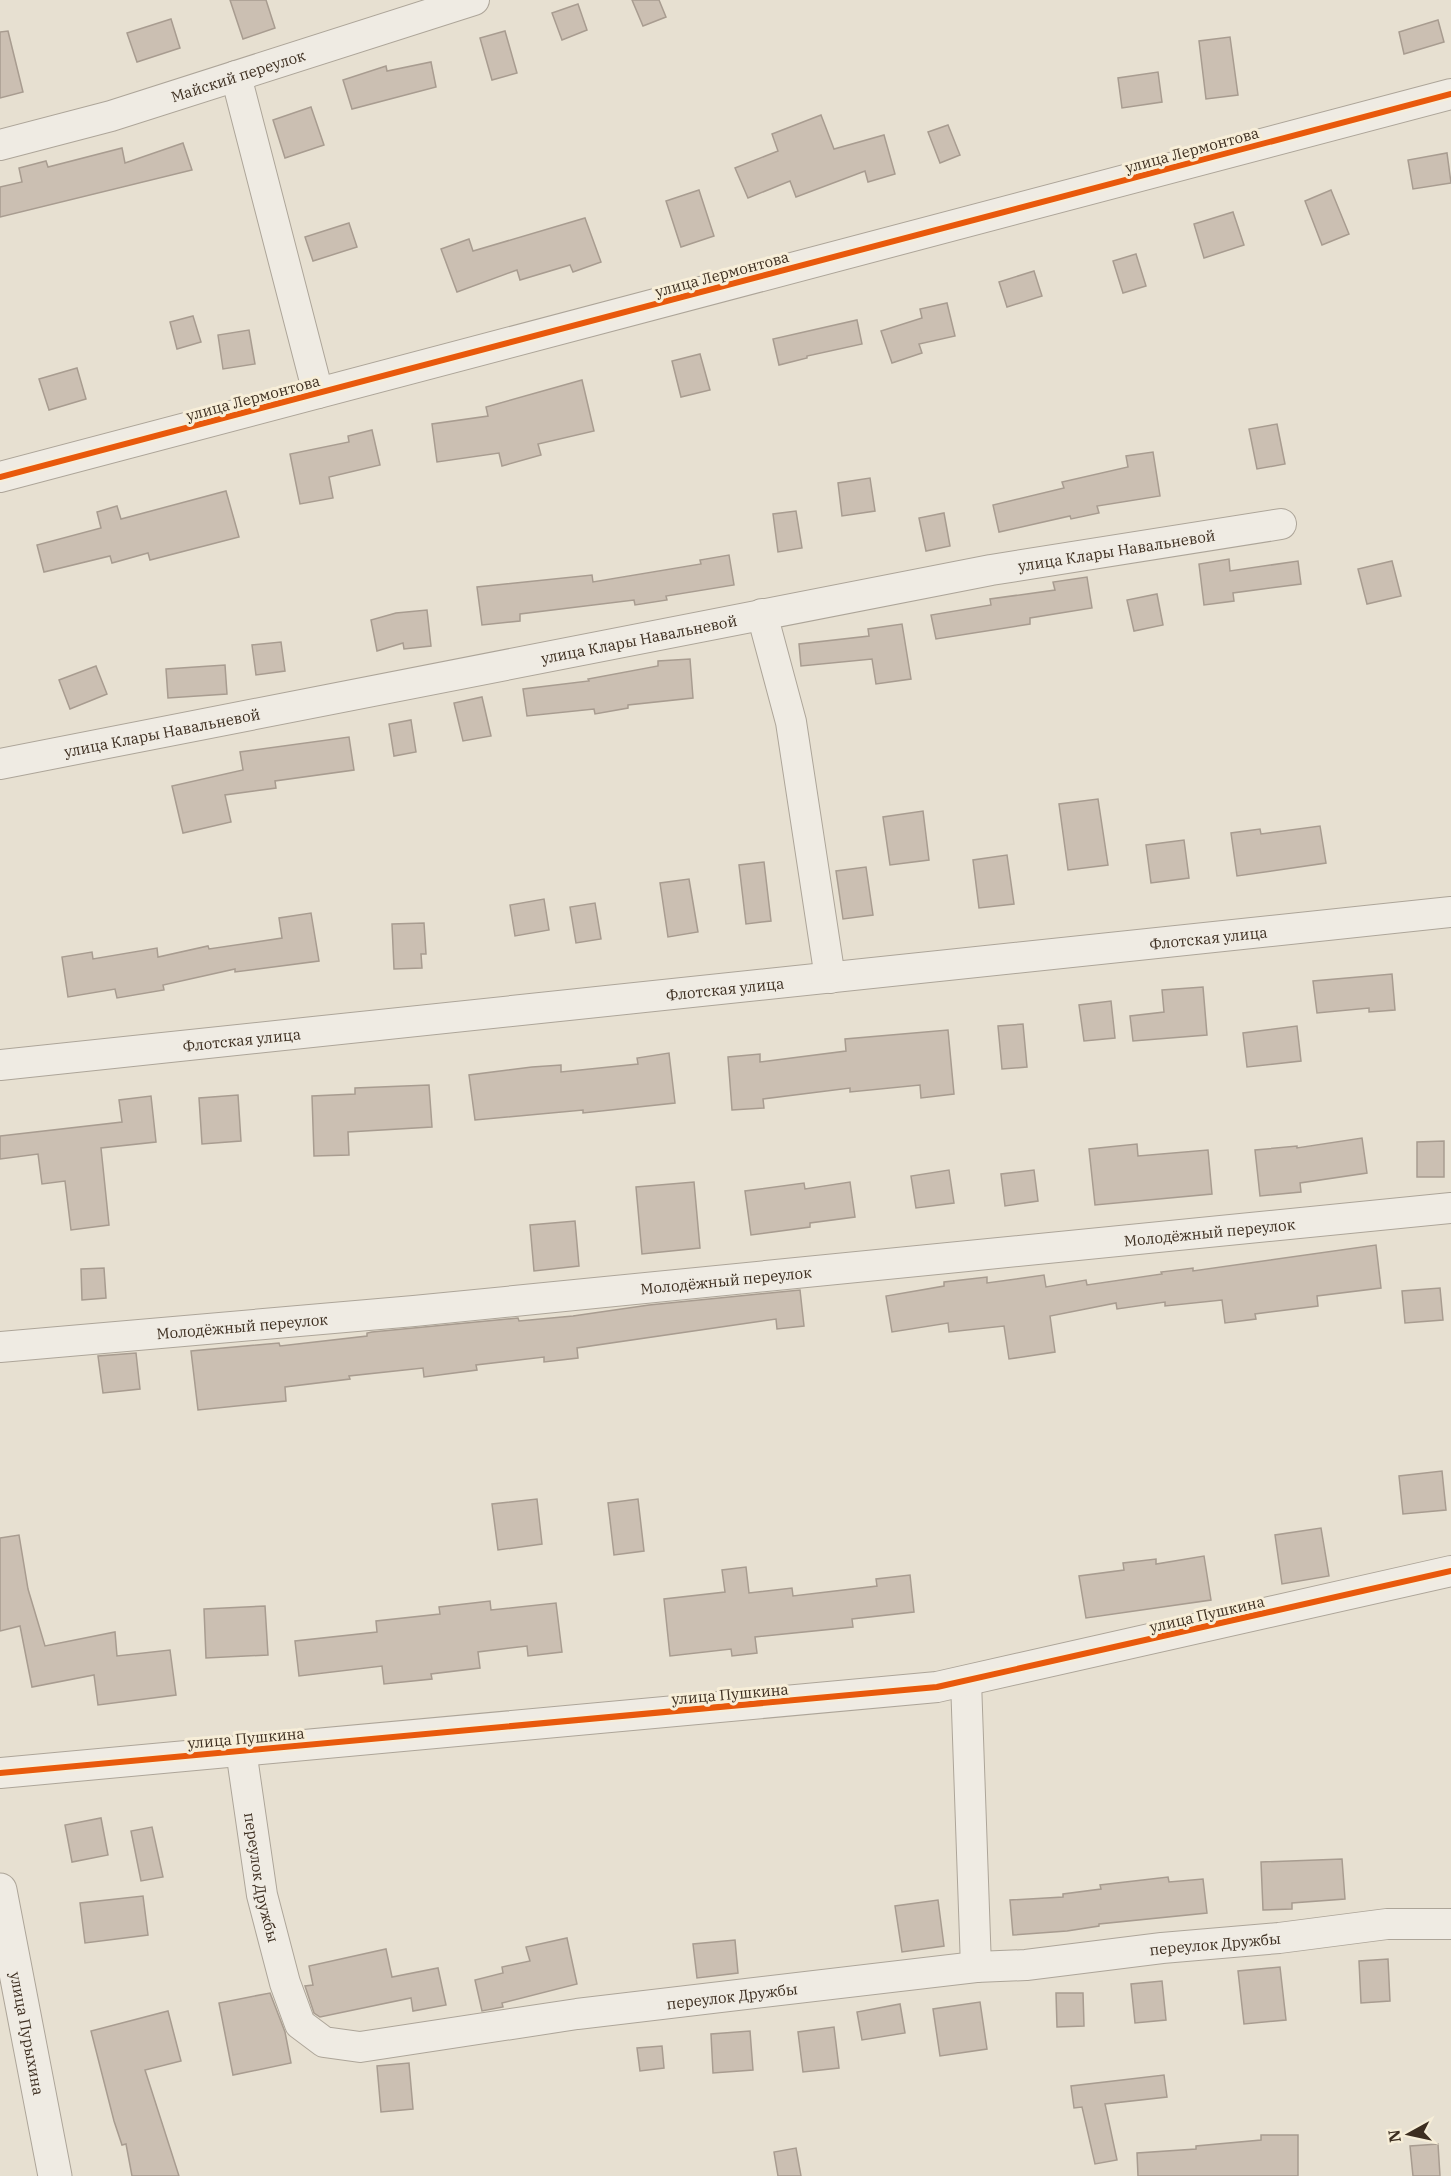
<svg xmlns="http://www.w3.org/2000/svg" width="1451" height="2176" viewBox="0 0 1451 2176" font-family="'IBM Plex Serif',serif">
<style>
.building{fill:#cbbfb2;stroke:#a89c90;stroke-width:1.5}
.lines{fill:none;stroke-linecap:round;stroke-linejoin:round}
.minor-casing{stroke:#ada599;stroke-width:32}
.tertiary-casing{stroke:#ada599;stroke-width:35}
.minor{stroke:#efebe3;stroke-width:30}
.tertiary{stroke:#efebe3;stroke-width:33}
.cycleway-casing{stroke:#f7eed8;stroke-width:10}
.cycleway{stroke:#e8590c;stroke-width:6}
.labels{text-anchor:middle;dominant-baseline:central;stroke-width:6;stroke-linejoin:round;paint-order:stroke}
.street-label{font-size:15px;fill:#3d2e20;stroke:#f7eed8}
</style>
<rect width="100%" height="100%" fill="#e7e0d1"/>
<g class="building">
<path d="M 230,0 L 266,0 L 275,28 L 243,39 Z"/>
<path d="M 632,0 L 659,0 L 666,17 L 643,26 Z"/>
<path d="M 578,4 L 587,30 L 562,40 L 552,13 Z"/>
<path d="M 171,19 L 180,48 L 137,62 L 127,33 Z"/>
<path d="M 1438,20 L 1444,42 L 1404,54 L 1399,32 Z"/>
<path d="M 8,31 L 23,92 L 0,98 L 0,32 Z"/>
<path d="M 505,31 L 517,73 L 492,80 L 480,38 Z"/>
<path d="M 1230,37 L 1238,95 L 1206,99 L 1199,41 Z"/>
<path d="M 431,62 L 436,87 L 352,109 L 343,80 L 386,66 L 387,71 Z"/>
<path d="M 1158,72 L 1162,102 L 1122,108 L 1118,78 Z"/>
<path d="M 311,107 L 324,145 L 285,158 L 273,120 Z"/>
<path d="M 821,115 L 834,149 L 884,135 L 895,174 L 868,182 L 865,171 L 796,197 L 790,181 L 748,198 L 735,168 L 778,151 L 772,134 Z"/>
<path d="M 948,125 L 960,155 L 940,163 L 928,132 Z"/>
<path d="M 183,143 L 192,170 L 0,217 L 0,187 L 22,182 L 19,168 L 46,161 L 48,167 L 122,148 L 125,163 Z"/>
<path d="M 1447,153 L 1451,183 L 1413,189 L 1408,160 Z"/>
<path d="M 699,190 L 714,236 L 681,247 L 666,201 Z"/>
<path d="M 1331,190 L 1349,234 L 1322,245 L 1305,201 Z"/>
<path d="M 1233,212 L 1244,245 L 1204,258 L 1194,224 Z"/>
<path d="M 585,218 L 601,262 L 573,272 L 570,265 L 520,280 L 517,270 L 457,292 L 441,249 L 469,239 L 473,251 Z"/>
<path d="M 349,223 L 357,247 L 313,261 L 305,237 Z"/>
<path d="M 1136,254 L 1146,286 L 1123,293 L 1113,261 Z"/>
<path d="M 1034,271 L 1042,296 L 1007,307 L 999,282 Z"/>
<path d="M 947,303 L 955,336 L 919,344 L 922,353 L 892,363 L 881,331 L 922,318 L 920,309 Z"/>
<path d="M 193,316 L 201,342 L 177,349 L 170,322 Z"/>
<path d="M 857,320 L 862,344 L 807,356 L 807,358 L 779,365 L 773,339 Z"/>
<path d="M 249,330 L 255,364 L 223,369 L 218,335 Z"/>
<path d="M 700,354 L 710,390 L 681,397 L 672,361 Z"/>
<path d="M 77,368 L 86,399 L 49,410 L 39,379 Z"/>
<path d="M 582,380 L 594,431 L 538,444 L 541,455 L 502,466 L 499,453 L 437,462 L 432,424 L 488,416 L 486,407 Z"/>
<path d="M 1277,424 L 1285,464 L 1257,469 L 1249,429 Z"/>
<path d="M 372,430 L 380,465 L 329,477 L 333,498 L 300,504 L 290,454 L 349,442 L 348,436 Z"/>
<path d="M 1153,452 L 1160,496 L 1097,506 L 1099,513 L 1071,519 L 1070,516 L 999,532 L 993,505 L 1064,488 L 1062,482 L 1128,467 L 1126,456 Z"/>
<path d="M 870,478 L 875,511 L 842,516 L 838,483 Z"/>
<path d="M 226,491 L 239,537 L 150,560 L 148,553 L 112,563 L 110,556 L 44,572 L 37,545 L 101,528 L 97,512 L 117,506 L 121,519 Z"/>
<path d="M 796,511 L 802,548 L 778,552 L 773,514 Z"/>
<path d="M 944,513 L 950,546 L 926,551 L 919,518 Z"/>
<path d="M 729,555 L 734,585 L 666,596 L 667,600 L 635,605 L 634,600 L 520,614 L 520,621 L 482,625 L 477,587 L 592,575 L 593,582 L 701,564 L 700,560 Z"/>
<path d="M 1229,559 L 1230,571 L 1298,561 L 1301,584 L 1233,593 L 1234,601 L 1204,605 L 1199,564 Z"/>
<path d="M 1392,561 L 1401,596 L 1367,604 L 1358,569 Z"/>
<path d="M 1087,577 L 1092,608 L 1030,618 L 1030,624 L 936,639 L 931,615 L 991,605 L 990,599 L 1055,590 L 1053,582 Z"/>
<path d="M 1157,594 L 1163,625 L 1134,631 L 1127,600 Z"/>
<path d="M 427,610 L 431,646 L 404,649 L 403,643 L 377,651 L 371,620 L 396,613 Z"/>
<path d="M 902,624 L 911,679 L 876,684 L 872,659 L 801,666 L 799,644 L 869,636 L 868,629 Z"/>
<path d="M 281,642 L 285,671 L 256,675 L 252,645 Z"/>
<path d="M 690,659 L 693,698 L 628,705 L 628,708 L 595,714 L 594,709 L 527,716 L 523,689 L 589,681 L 588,679 L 658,666 L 658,661 Z"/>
<path d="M 225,665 L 227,694 L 168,698 L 166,669 Z"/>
<path d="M 96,666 L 107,694 L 70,709 L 59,680 Z"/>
<path d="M 482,697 L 491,736 L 463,741 L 454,703 Z"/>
<path d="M 411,720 L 416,752 L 394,756 L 389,724 Z"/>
<path d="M 349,737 L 354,770 L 275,781 L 276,788 L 225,795 L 231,822 L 183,833 L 172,786 L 243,770 L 240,752 Z"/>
<path d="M 1098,799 L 1108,865 L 1068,870 L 1059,804 Z"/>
<path d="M 923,811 L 929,860 L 890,865 L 883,817 Z"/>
<path d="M 1320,826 L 1326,863 L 1237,876 L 1231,833 L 1260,829 L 1261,834 Z"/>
<path d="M 1184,840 L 1189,878 L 1151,883 L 1146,845 Z"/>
<path d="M 1007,855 L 1014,904 L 979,908 L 973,860 Z"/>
<path d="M 764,862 L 771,921 L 746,924 L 739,865 Z"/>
<path d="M 866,867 L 873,915 L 843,919 L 836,871 Z"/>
<path d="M 689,879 L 698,932 L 668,937 L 660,883 Z"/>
<path d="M 544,899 L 549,930 L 515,936 L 510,905 Z"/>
<path d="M 595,903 L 601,939 L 576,943 L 570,907 Z"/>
<path d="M 311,913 L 319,961 L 235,972 L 235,969 L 163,985 L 164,990 L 117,998 L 115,989 L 68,997 L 62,957 L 92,952 L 93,959 L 157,948 L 158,957 L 208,946 L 209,949 L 282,938 L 279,918 Z"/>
<path d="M 424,923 L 426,954 L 421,954 L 422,968 L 394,969 L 392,924 Z"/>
<path d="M 1392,974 L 1395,1010 L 1369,1012 L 1369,1008 L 1317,1013 L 1313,981 Z"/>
<path d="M 1203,987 L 1207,1035 L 1133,1041 L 1130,1016 L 1164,1012 L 1162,990 Z"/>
<path d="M 1111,1001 L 1115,1038 L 1084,1041 L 1079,1005 Z"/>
<path d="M 1023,1024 L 1027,1067 L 1002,1069 L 998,1026 Z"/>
<path d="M 1297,1026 L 1301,1061 L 1247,1067 L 1243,1033 Z"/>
<path d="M 948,1030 L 954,1094 L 921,1098 L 920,1085 L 850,1092 L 850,1088 L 763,1099 L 764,1108 L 732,1110 L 728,1057 L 760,1054 L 760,1062 L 846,1051 L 845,1039 Z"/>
<path d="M 669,1053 L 675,1103 L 583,1113 L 583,1110 L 475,1120 L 469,1075 L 532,1067 L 561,1065 L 561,1072 L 638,1064 L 637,1058 Z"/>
<path d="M 429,1085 L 432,1127 L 348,1132 L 349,1155 L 314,1156 L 312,1096 L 355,1094 L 355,1088 Z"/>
<path d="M 238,1095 L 241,1141 L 202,1144 L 199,1098 Z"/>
<path d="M 151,1096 L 156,1142 L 101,1148 L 109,1225 L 71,1230 L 65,1181 L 42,1184 L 38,1154 L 0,1159 L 0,1136 L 122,1122 L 119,1100 Z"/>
<path d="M 1362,1138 L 1367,1173 L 1300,1183 L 1301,1192 L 1260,1196 L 1255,1150 L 1297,1146 L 1297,1148 Z"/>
<path d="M 1444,1141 L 1444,1177 L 1417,1177 L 1417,1142 Z"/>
<path d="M 1137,1144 L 1138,1156 L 1208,1150 L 1212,1194 L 1095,1205 L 1089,1149 Z"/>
<path d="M 949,1170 L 954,1203 L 916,1208 L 911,1176 Z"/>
<path d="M 1034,1170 L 1038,1201 L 1005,1206 L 1001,1174 Z"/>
<path d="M 694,1182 L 700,1248 L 642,1254 L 636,1187 Z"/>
<path d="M 850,1182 L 855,1217 L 810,1223 L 810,1227 L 751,1235 L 745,1191 L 804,1183 L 805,1189 Z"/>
<path d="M 575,1221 L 579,1266 L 534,1271 L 530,1225 Z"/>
<path d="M 1376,1245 L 1381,1288 L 1317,1296 L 1318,1306 L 1255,1314 L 1256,1319 L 1225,1323 L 1222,1300 L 1165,1306 L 1165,1302 L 1117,1309 L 1116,1303 L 1050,1316 L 1055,1352 L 1009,1359 L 1004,1326 L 949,1332 L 948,1323 L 892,1332 L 886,1296 L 944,1286 L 944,1282 L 987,1277 L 987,1283 L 1044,1275 L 1046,1287 L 1086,1280 L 1087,1285 L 1162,1274 L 1161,1272 L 1193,1268 L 1193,1271 Z"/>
<path d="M 104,1268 L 106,1298 L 82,1300 L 81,1269 Z"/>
<path d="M 1440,1288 L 1443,1320 L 1405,1323 L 1402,1291 Z"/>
<path d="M 800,1290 L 804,1326 L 777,1329 L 776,1319 L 577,1348 L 578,1358 L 544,1362 L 544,1357 L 476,1365 L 477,1370 L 424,1377 L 423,1368 L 349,1376 L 350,1379 L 285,1387 L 286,1401 L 198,1410 L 191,1351 L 279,1343 L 280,1346 L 367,1336 L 367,1333 L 372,1332 L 518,1318 L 519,1321 L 573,1316 L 649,1305 Z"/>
<path d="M 136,1353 L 140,1389 L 103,1393 L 98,1356 Z"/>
<path d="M 1442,1471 L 1446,1510 L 1403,1514 L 1399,1476 Z"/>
<path d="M 537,1499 L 542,1544 L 498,1550 L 492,1504 Z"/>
<path d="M 638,1499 L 644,1551 L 614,1555 L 608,1503 Z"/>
<path d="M 1321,1528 L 1329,1576 L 1282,1584 L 1275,1535 Z"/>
<path d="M 19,1535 L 28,1589 L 45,1646 L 115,1632 L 117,1656 L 170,1650 L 176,1695 L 98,1705 L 94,1675 L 32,1687 L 20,1626 L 0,1631 L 0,1538 Z"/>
<path d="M 1204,1556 L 1211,1600 L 1086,1618 L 1079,1576 L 1124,1570 L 1123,1563 L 1156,1559 L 1156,1564 Z"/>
<path d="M 746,1567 L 749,1593 L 792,1588 L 793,1596 L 877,1586 L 876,1579 L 910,1575 L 914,1612 L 852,1619 L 853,1627 L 755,1637 L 757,1653 L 732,1656 L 731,1649 L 670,1656 L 664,1599 L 725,1592 L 722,1570 Z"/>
<path d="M 490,1601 L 491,1610 L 556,1603 L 562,1652 L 528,1656 L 527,1646 L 478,1652 L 480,1668 L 431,1674 L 432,1679 L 384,1684 L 382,1666 L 299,1676 L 295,1641 L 377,1632 L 376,1621 L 440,1614 L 439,1607 Z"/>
<path d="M 265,1606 L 268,1655 L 206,1658 L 204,1609 Z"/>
<path d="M 101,1818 L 108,1855 L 72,1862 L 65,1825 Z"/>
<path d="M 152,1827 L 163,1877 L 141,1881 L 131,1831 Z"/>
<path d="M 1342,1859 L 1345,1899 L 1292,1903 L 1292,1909 L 1263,1910 L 1261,1862 Z"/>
<path d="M 1168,1877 L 1169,1882 L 1203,1879 L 1207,1913 L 1099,1924 L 1099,1926 L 1067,1931 L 1013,1935 L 1010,1900 L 1063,1897 L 1063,1894 L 1101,1889 L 1100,1885 Z"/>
<path d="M 143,1896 L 148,1935 L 85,1943 L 80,1903 Z"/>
<path d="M 938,1900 L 944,1946 L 902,1952 L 895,1906 Z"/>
<path d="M 567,1938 L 577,1984 L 502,2003 L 503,2007 L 482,2011 L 475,1980 L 503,1973 L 502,1967 L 530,1961 L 526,1947 Z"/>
<path d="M 735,1940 L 738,1973 L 697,1978 L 693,1944 Z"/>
<path d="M 386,1949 L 392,1977 L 438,1968 L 446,2005 L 413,2011 L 411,1998 L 320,2017 L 314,2013 L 305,1986 L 313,1985 L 309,1966 Z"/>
<path d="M 1388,1959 L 1390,2001 L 1361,2003 L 1359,1961 Z"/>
<path d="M 1280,1967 L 1286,2020 L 1244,2024 L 1238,1971 Z"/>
<path d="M 1162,1981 L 1166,2020 L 1135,2023 L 1131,1984 Z"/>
<path d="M 270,1993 L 285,2032 L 291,2063 L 233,2075 L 219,2003 Z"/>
<path d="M 1056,1993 L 1083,1993 L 1084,2026 L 1057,2027 Z"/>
<path d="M 980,2002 L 987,2049 L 940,2056 L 933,2009 Z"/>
<path d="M 900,2004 L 905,2033 L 862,2040 L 857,2012 Z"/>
<path d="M 168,2011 L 181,2061 L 145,2070 L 179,2176 L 132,2176 L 126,2144 L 122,2145 L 114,2121 L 91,2031 Z"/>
<path d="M 834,2027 L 839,2068 L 803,2072 L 798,2032 Z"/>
<path d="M 750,2031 L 753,2070 L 713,2073 L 711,2034 Z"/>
<path d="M 662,2046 L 664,2068 L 640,2071 L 637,2048 Z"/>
<path d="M 409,2063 L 413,2109 L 381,2112 L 377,2066 Z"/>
<path d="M 1164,2075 L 1167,2097 L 1105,2104 L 1117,2160 L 1095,2164 L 1082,2107 L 1074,2108 L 1071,2086 Z"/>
<path d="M 1261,2135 L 1298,2135 L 1298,2176 L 1138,2176 L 1137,2153 L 1196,2149 L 1196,2146 L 1261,2140 Z"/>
<path d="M 1438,2144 L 1440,2176 L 1413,2176 L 1410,2146 Z"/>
<path d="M 796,2148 L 801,2176 L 778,2176 L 774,2152 Z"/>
</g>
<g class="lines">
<defs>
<g id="minor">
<path d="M 236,76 L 318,393"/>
<path id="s1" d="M 0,145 L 111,116 L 474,0"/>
<path d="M 0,477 L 1451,94"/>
<path d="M 762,614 L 791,722 L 830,978"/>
<path id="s2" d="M 0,764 L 991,570 L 1281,524"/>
<path id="s3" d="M 0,1065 L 1451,912"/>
<path id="s4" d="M 0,1347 L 414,1311 L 1451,1208"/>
<path d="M 966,1681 L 976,1967"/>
<path id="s5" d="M 241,1750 L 262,1895 L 285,1983 L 300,2024 L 324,2042 L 360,2047 L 577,2014 L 976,1967 L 1026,1965 L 1162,1948 L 1279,1938 L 1387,1924 L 1451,1924"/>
<path d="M 0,1773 L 937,1687 L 1451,1571"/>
</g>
<g id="tertiary">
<path id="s6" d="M 0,1890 L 55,2176"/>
</g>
</defs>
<use href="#minor" class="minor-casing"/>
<use href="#tertiary" class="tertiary-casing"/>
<use href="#minor" class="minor"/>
<use href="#tertiary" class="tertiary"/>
<defs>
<g id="cycleway">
<path d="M 0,477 L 1451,94"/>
<path d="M 0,1773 L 937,1687 L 1451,1571"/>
</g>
</defs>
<use href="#cycleway" class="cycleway-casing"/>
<use href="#cycleway" class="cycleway"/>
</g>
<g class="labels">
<g class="street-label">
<text stroke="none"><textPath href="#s1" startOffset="248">Майский переулок</textPath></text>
<text transform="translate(1192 150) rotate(-15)">улица Лермонтова</text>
<text transform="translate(722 274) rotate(-15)">улица Лермонтова</text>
<text transform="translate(253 398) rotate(-15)">улица Лермонтова</text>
<text stroke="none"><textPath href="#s2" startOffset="1137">улица Клары Навальневой</textPath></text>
<text stroke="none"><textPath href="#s2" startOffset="651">улица Клары Навальневой</textPath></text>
<text stroke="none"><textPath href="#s2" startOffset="165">улица Клары Навальневой</textPath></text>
<text stroke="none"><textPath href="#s3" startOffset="1215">Флотская улица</textPath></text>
<text stroke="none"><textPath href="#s3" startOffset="729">Флотская улица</textPath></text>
<text stroke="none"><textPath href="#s3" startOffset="243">Флотская улица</textPath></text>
<text stroke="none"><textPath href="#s4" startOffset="1215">Молодёжный переулок</textPath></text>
<text stroke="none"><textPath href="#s4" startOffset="729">Молодёжный переулок</textPath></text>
<text stroke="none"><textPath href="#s4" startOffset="243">Молодёжный переулок</textPath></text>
<text transform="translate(1207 1614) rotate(-13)">улица Пушкина</text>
<text transform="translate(730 1694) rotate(-5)">улица Пушкина</text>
<text transform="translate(246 1738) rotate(-5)">улица Пушкина</text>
<text stroke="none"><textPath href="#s5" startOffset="129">переулок Дружбы</textPath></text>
<text stroke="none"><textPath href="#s5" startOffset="1209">переулок Дружбы</textPath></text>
<text stroke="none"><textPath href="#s5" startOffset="723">переулок Дружбы</textPath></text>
<text stroke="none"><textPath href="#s6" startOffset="146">улица Пурыхина</textPath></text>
</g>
</g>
<g transform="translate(1409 2134) rotate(262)" stroke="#f7eed8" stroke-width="4.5" paint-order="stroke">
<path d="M0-4.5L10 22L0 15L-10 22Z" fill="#3d2e20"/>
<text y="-9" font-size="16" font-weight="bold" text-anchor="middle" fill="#3d2e20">N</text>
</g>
</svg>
